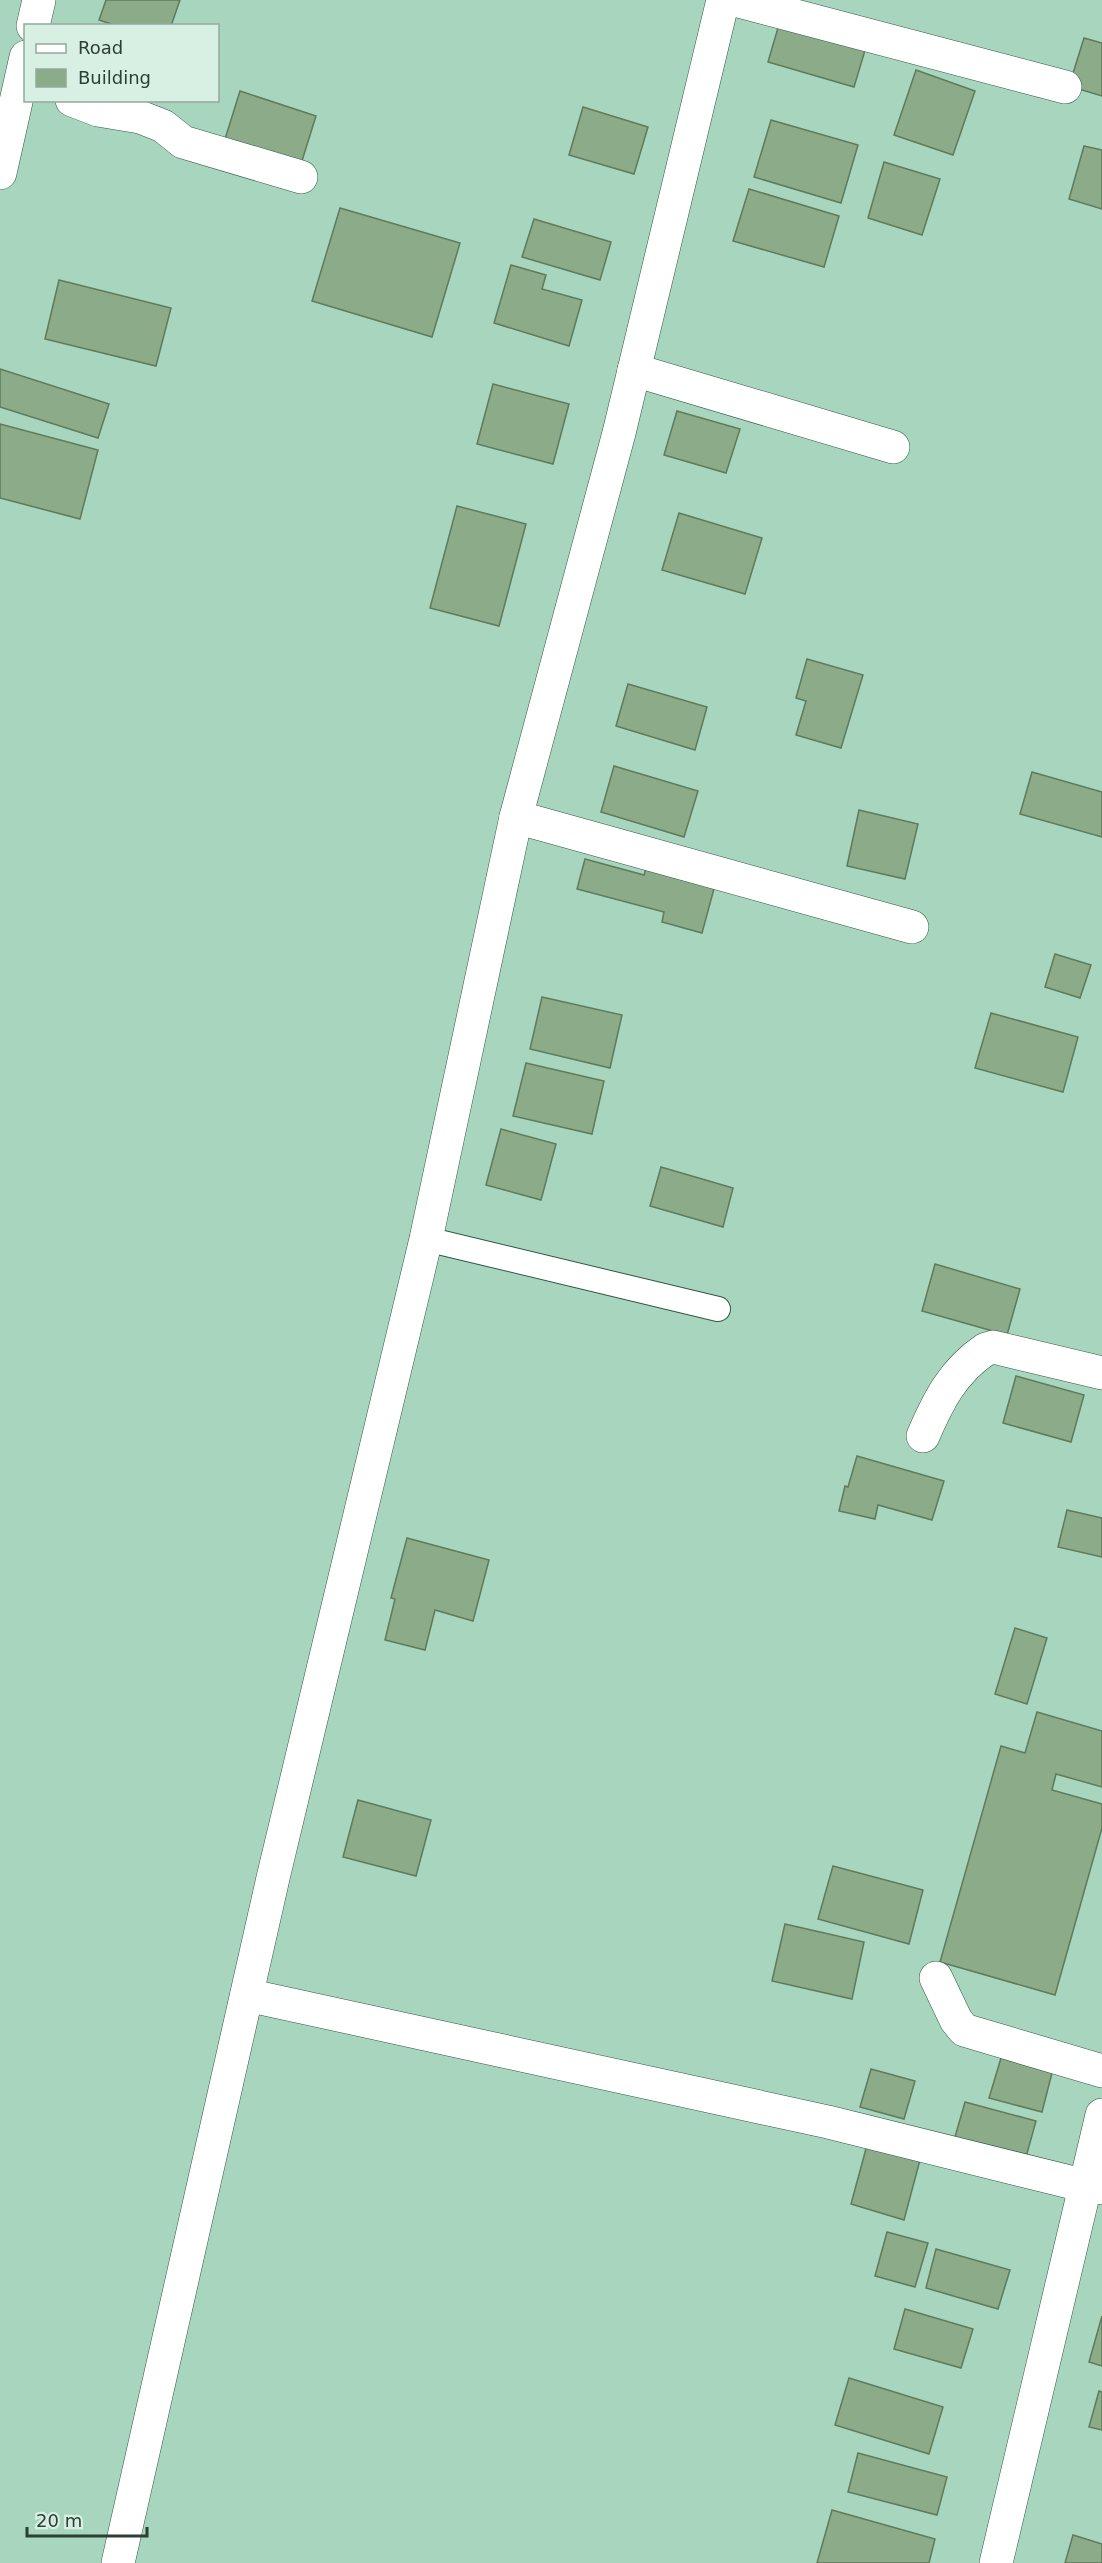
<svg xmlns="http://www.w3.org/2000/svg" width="1102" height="2563" viewBox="0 0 1102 2563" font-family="'DejaVu Sans',sans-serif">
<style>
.building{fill:#8cab89;stroke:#5e7b5b;stroke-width:1.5}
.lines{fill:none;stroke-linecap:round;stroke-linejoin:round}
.service-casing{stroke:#2e5845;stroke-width:26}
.minor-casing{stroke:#2e5845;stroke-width:34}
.service{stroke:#fff;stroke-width:24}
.minor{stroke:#fff;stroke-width:33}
</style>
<rect width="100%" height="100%" fill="#a7d5bd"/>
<g class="building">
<path d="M 106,0 L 180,0 L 171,26 L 117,26 L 99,20 Z"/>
<path d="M 780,21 L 866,47 L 854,87 L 768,62 Z"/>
<path d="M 1084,38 L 1102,43 L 1102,96 L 1069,86 Z"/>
<path d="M 916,70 L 975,91 L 953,155 L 894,135 Z"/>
<path d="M 240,91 L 316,116 L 301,164 L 225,139 Z"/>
<path d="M 583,107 L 648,127 L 634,174 L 569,155 Z"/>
<path d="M 771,120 L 858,145 L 841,203 L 754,177 Z"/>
<path d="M 1084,146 L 1102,150 L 1102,209 L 1069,199 Z"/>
<path d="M 884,162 L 940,179 L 922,235 L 868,218 Z"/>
<path d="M 749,189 L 839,216 L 824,267 L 733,241 Z"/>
<path d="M 340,208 L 460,243 L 432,337 L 312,301 Z"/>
<path d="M 534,219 L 611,242 L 600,280 L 522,257 Z"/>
<path d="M 511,265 L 546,275 L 542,289 L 582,300 L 569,346 L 494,323 Z"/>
<path d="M 59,280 L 171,308 L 156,366 L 45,339 Z"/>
<path d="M 0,369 L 109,404 L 98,438 L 0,407 Z"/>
<path d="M 493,384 L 569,404 L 553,464 L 477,444 Z"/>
<path d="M 677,411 L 740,429 L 726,473 L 664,455 Z"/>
<path d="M 0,424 L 98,450 L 80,519 L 0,498 Z"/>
<path d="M 457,506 L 526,524 L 499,626 L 430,608 Z"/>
<path d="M 679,513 L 762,538 L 745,594 L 662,570 Z"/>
<path d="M 807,659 L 863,675 L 841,748 L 796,735 L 806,701 L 796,698 Z"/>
<path d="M 628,684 L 707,707 L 695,750 L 616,726 Z"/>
<path d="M 614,766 L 698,791 L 684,837 L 601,812 Z"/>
<path d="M 1032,772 L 1102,792 L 1102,837 L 1020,814 Z"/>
<path d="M 859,810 L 918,824 L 905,879 L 847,866 Z"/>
<path d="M 585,859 L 644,875 L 647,865 L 715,885 L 702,933 L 662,922 L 664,912 L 577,889 Z"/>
<path d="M 1055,954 L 1091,965 L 1080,998 L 1045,987 Z"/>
<path d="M 542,997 L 622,1015 L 610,1068 L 530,1049 Z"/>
<path d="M 991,1013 L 1078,1037 L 1063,1092 L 975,1068 Z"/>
<path d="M 526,1063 L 604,1081 L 592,1134 L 513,1116 Z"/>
<path d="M 501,1129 L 556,1144 L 541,1200 L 486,1185 Z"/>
<path d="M 661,1167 L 733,1188 L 723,1227 L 650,1206 Z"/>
<path d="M 935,1264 L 1020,1289 L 1007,1335 L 922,1311 Z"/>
<path d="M 1016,1376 L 1084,1395 L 1071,1442 L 1003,1423 Z"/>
<path d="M 857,1456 L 944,1481 L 932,1520 L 878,1505 L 875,1519 L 839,1511 L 845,1486 L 848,1487 Z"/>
<path d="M 1067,1510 L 1102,1518 L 1102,1557 L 1058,1547 Z"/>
<path d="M 407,1538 L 489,1560 L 473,1621 L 435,1610 L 425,1650 L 385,1640 L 395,1599 L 391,1598 Z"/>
<path d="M 1015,1628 L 1047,1638 L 1027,1704 L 995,1694 Z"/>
<path d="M 1037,1712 L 1102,1731 L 1102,1787 L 1056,1774 L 1052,1790 L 1102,1804 L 1102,1828 L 1055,1995 L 940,1962 L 1001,1746 L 1025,1753 Z"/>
<path d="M 358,1800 L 431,1820 L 416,1876 L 343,1857 Z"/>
<path d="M 833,1866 L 923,1890 L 909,1944 L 818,1919 Z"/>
<path d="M 785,1924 L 864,1942 L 852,1999 L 772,1981 Z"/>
<path d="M 1001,2058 L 1052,2073 L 1042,2112 L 989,2098 Z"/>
<path d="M 871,2069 L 915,2081 L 904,2119 L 860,2107 Z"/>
<path d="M 965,2102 L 1036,2121 L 1026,2157 L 955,2137 Z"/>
<path d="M 867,2145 L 920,2160 L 904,2220 L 851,2204 Z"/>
<path d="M 887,2232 L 928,2243 L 915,2287 L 875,2276 Z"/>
<path d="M 936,2249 L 1010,2270 L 998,2309 L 926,2288 Z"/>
<path d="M 905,2309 L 973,2329 L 961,2368 L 894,2349 Z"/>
<path d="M 1102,2316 L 1102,2366 L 1089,2362 Z"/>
<path d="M 849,2378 L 943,2407 L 929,2454 L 835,2425 Z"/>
<path d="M 1099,2391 L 1102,2392 L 1102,2430 L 1089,2427 Z"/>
<path d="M 858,2453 L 947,2477 L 937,2515 L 848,2492 Z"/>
<path d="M 832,2510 L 935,2539 L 929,2563 L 817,2563 Z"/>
<path d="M 1073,2535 L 1102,2544 L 1102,2563 L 1065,2563 Z"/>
</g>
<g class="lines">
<defs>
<path id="service" d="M 426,1239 L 718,1309"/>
<g id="minor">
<path d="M 735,0 L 1065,87"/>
<path d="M 33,26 L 39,0"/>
<path d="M 72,100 L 98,110 L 140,117 L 163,126 L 183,142 L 301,177"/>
<path d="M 0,173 L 26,57"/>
<path d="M 634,370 L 893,447"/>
<path d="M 516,817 L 912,927"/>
<path d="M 923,1436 C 938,1401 953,1371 986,1349 L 993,1347 L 1102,1373"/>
<path d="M 936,1978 L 956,2020 L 964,2030 L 1102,2071"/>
<path d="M 247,1995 L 828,2122 L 1086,2186 L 1102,2188"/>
<path d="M 118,2563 L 273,1878 L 426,1239 L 516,817 L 619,433 L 723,0"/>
<path d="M 996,2563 L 1102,2115"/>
</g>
</defs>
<use href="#service" class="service-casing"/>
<use href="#minor" class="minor-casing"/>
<use href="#service" class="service"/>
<use href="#minor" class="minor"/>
</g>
<rect x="24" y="24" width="195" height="78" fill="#d8efe3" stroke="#93a99d" stroke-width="1.5"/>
<rect x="36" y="44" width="30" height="9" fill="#ffffff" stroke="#93a99d" stroke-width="1.5"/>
<text x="78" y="54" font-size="18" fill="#2c3f35">Road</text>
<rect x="36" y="69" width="30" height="18" fill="#8cab89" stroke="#93a99d" stroke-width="1.5"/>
<text x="78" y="84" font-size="18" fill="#2c3f35">Building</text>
<path d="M27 2527v9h120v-9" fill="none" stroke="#2c3f35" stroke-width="3"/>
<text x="36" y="2527" font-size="18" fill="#2c3f35" stroke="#d8efe3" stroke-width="4.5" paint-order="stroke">20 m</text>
</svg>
